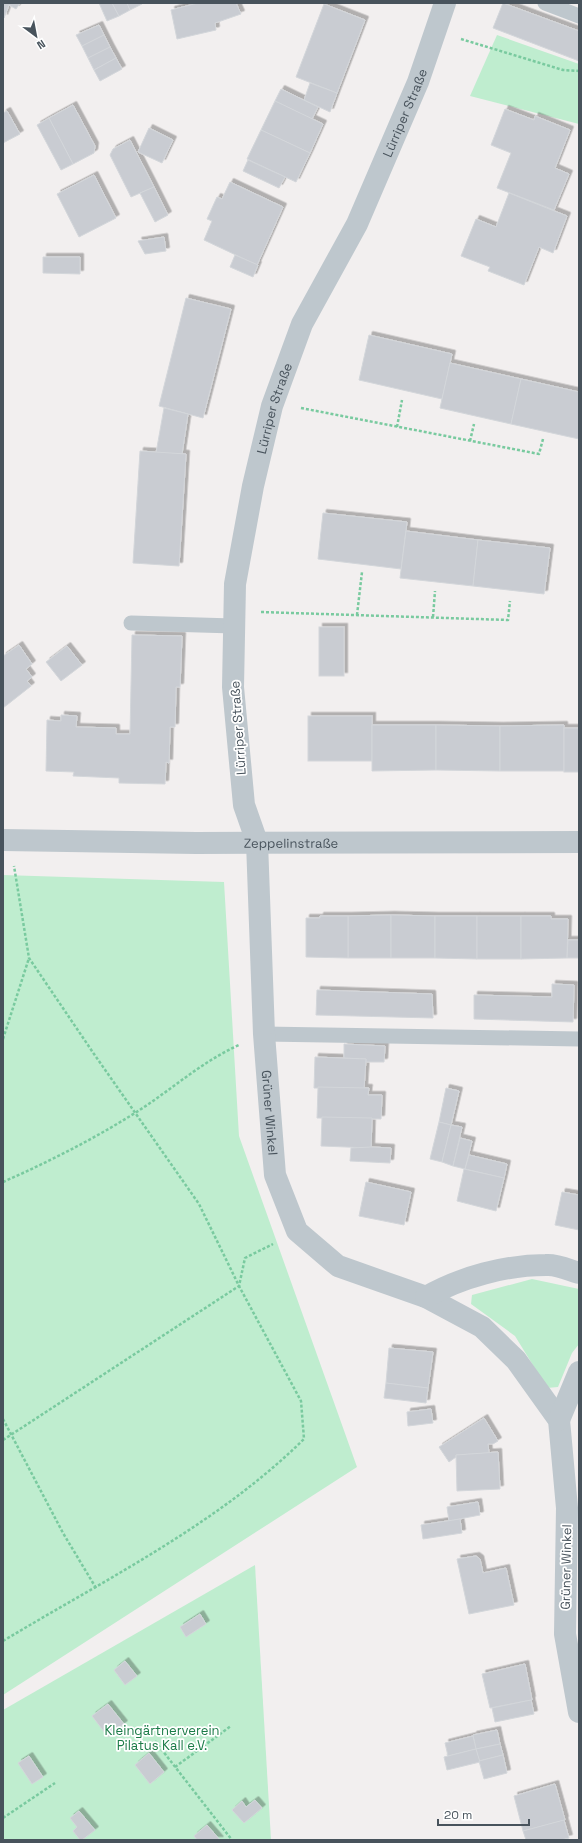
<svg xmlns="http://www.w3.org/2000/svg" width="582" height="1843" viewBox="0 0 582 1843" font-family="'Space Grotesk',sans-serif">
<style>
.green{fill:#bfedcf}
.building{fill:#c9ccd2;stroke:#d3d6da;filter:url(#shadow)}
.lines{fill:none;stroke-linecap:round;stroke-linejoin:round}
.path{stroke:#79ca9f;stroke-width:2.5;stroke-dasharray:3 2;stroke-linecap:butt}
.service{stroke:#bec7cd;stroke-width:15}
.minor{stroke:#bec7cd;stroke-width:22}
.tertiary{stroke:#bec7cd;stroke-width:22}
.labels{text-anchor:middle;dominant-baseline:central;stroke-width:3.5;stroke-linejoin:round;paint-order:stroke}
.street-label{font-size:13px;fill:#48535c;stroke:#fff}
.park-label{font-size:13px;fill:#1b7b47;stroke:#fff}
</style>
<defs>
<filter id="shadow"><feDropShadow dx="3.5" dy="-3.5" stdDeviation="0" flood-color="#0004"/></filter>
</defs>
<rect width="100%" height="100%" fill="#f2efef"/>
<g class="green">
<path d="M 497,35 L 579,64 L 579,124 L 470,96 Z"/>
<path d="M 3,875 L 224,882 L 239,1136 L 357,1467 L 3,1695 Z"/>
<path d="M 532,1279 L 579,1289 L 579,1344 L 572,1353 L 558,1387 L 547,1388 L 515,1336 L 471,1304 L 472,1295 Z"/>
<path d="M 255,1565 L 271,1840 L 3,1840 L 3,1710 Z"/>
</g>
<g class="building">
<path d="M 3,3 L 20,3 L 16,9 L 9,5 L 4,18 Z"/>
<path d="M 99,3 L 112,3 L 119,16 L 107,21 Z"/>
<path d="M 112,3 L 127,3 L 130,10 L 119,16 Z"/>
<path d="M 127,3 L 141,3 L 142,4 L 130,10 Z"/>
<path d="M 198,3 L 236,3 L 241,14 L 215,23 L 216,30 L 177,39 L 171,10 Z"/>
<path d="M 503,3 L 579,31 L 579,61 L 493,28 Z"/>
<path d="M 324,4 L 365,20 L 337,93 L 296,77 Z"/>
<path d="M 99,25 L 104,35 L 82,46 L 76,35 Z"/>
<path d="M 104,35 L 110,47 L 88,58 L 82,46 Z"/>
<path d="M 110,47 L 116,58 L 94,70 L 88,58 Z"/>
<path d="M 116,58 L 122,69 L 100,81 L 94,70 Z"/>
<path d="M 310,83 L 337,93 L 330,112 L 304,100 Z"/>
<path d="M 281,89 L 318,107 L 312,119 L 275,101 Z"/>
<path d="M 275,101 L 323,124 L 310,153 L 261,130 Z"/>
<path d="M 73,105 L 95,146 L 94,153 L 73,164 L 49,118 Z"/>
<path d="M 505,109 L 534,120 L 535,116 L 570,130 L 555,168 L 569,174 L 554,210 L 497,188 L 511,153 L 491,145 Z"/>
<path d="M 7,111 L 20,134 L 3,143 L 3,113 Z"/>
<path d="M 49,118 L 73,164 L 61,170 L 37,125 Z"/>
<path d="M 149,128 L 173,140 L 162,163 L 138,152 Z"/>
<path d="M 261,130 L 310,153 L 296,182 L 247,159 Z"/>
<path d="M 130,140 L 154,187 L 131,197 L 110,155 L 113,149 Z"/>
<path d="M 248,160 L 285,177 L 279,188 L 243,171 Z"/>
<path d="M 94,175 L 116,218 L 79,237 L 57,194 Z"/>
<path d="M 230,182 L 283,207 L 257,265 L 204,240 L 212,221 L 207,219 L 217,197 L 222,199 Z"/>
<path d="M 154,187 L 168,215 L 155,222 L 140,193 Z"/>
<path d="M 509,193 L 567,216 L 553,253 L 539,247 L 524,285 L 488,271 L 490,267 L 461,256 L 476,219 L 496,227 Z"/>
<path d="M 164,237 L 166,251 L 145,254 L 138,241 Z"/>
<path d="M 235,255 L 258,265 L 253,277 L 230,267 Z"/>
<path d="M 43,257 L 80,257 L 80,274 L 43,273 Z"/>
<path d="M 186,298 L 231,309 L 203,418 L 159,406 Z"/>
<path d="M 369,335 L 452,354 L 442,399 L 359,380 Z"/>
<path d="M 450,363 L 521,379 L 511,424 L 440,408 Z"/>
<path d="M 521,379 L 579,392 L 579,439 L 511,424 Z"/>
<path d="M 164,408 L 188,414 L 182,454 L 156,453 Z"/>
<path d="M 140,451 L 186,454 L 179,566 L 133,563 Z"/>
<path d="M 323,513 L 407,522 L 401,569 L 318,559 Z"/>
<path d="M 406,531 L 478,540 L 473,586 L 400,578 Z"/>
<path d="M 478,540 L 550,548 L 544,594 L 473,586 Z"/>
<rect x="319" y="627" width="25" height="49"/>
<path d="M 132,635 L 182,636 L 180,687 L 176,687 L 175,727 L 170,727 L 169,763 L 166,762 L 165,784 L 119,783 L 119,778 L 73,776 L 74,772 L 46,771 L 47,720 L 61,721 L 61,715 L 77,716 L 76,727 L 116,728 L 116,734 L 130,734 Z"/>
<path d="M 19,645 L 32,664 L 26,669 L 32,677 L 27,681 L 31,686 L 3,708 L 3,656 Z"/>
<path d="M 67,646 L 82,665 L 61,681 L 46,662 Z"/>
<rect x="308" y="716" width="64" height="45"/>
<path d="M 372,725 L 436,725 L 436,770 L 372,771 Z"/>
<path d="M 436,725 L 500,726 L 500,771 L 436,770 Z"/>
<path d="M 564,725 L 564,771 L 500,771 L 500,726 Z"/>
<rect x="564" y="728" width="15" height="44"/>
<path d="M 391,915 L 391,958 L 348,958 L 348,916 Z"/>
<path d="M 391,915 L 435,916 L 435,958 L 391,958 Z"/>
<path d="M 320,916 L 348,916 L 348,958 L 306,957 L 306,918 L 320,918 Z"/>
<path d="M 435,916 L 477,916 L 477,959 L 435,958 Z"/>
<rect x="477" y="916" width="44" height="43"/>
<path d="M 521,916 L 551,916 L 551,919 L 568,919 L 567,958 L 521,959 Z"/>
<path d="M 568,940 L 579,940 L 579,958 L 567,958 Z"/>
<path d="M 552,984 L 574,985 L 573,1022 L 474,1019 L 474,995 L 552,997 Z"/>
<path d="M 317,990 L 432,994 L 433,1018 L 316,1015 Z"/>
<path d="M 344,1044 L 385,1046 L 384,1062 L 366,1062 L 366,1059 L 344,1058 Z"/>
<path d="M 315,1057 L 366,1059 L 364,1089 L 314,1088 Z"/>
<path d="M 318,1087 L 369,1088 L 368,1095 L 382,1095 L 381,1119 L 317,1118 Z"/>
<path d="M 446,1088 L 459,1091 L 451,1125 L 439,1122 Z"/>
<path d="M 322,1117 L 372,1118 L 371,1148 L 321,1146 Z"/>
<path d="M 439,1122 L 451,1125 L 442,1162 L 430,1159 Z"/>
<path d="M 451,1125 L 462,1127 L 453,1166 L 442,1162 Z"/>
<path d="M 460,1138 L 472,1141 L 465,1169 L 453,1166 Z"/>
<path d="M 371,1147 L 391,1148 L 390,1163 L 350,1161 L 351,1148 Z"/>
<path d="M 469,1155 L 507,1164 L 504,1178 L 465,1169 Z"/>
<path d="M 464,1169 L 504,1178 L 496,1211 L 457,1201 Z"/>
<path d="M 366,1182 L 411,1192 L 404,1225 L 359,1216 Z"/>
<path d="M 562,1192 L 579,1195 L 579,1230 L 555,1225 Z"/>
<path d="M 389,1348 L 433,1352 L 428,1388 L 386,1383 Z"/>
<path d="M 386,1383 L 428,1388 L 426,1403 L 384,1398 Z"/>
<path d="M 431,1409 L 433,1423 L 408,1426 L 407,1412 Z"/>
<path d="M 484,1418 L 498,1441 L 493,1444 L 488,1444 L 489,1453 L 456,1455 L 456,1457 L 449,1462 L 439,1447 Z"/>
<path d="M 498,1452 L 500,1489 L 457,1491 L 456,1455 Z"/>
<path d="M 478,1502 L 480,1515 L 449,1521 L 447,1507 Z"/>
<path d="M 460,1519 L 462,1533 L 423,1539 L 421,1525 Z"/>
<path d="M 476,1556 L 480,1559 L 483,1573 L 506,1568 L 514,1605 L 469,1614 L 457,1559 Z"/>
<path d="M 200,1614 L 206,1624 L 186,1637 L 180,1627 Z"/>
<path d="M 125,1661 L 137,1676 L 125,1685 L 114,1670 Z"/>
<path d="M 525,1664 L 532,1700 L 490,1708 L 482,1674 Z"/>
<path d="M 531,1700 L 534,1714 L 495,1722 L 492,1708 Z"/>
<path d="M 108,1704 L 124,1724 L 108,1737 L 92,1716 Z"/>
<path d="M 497,1730 L 500,1744 L 476,1749 L 473,1735 Z"/>
<path d="M 473,1736 L 476,1749 L 448,1756 L 445,1743 Z"/>
<path d="M 500,1744 L 503,1755 L 479,1761 L 476,1749 Z"/>
<path d="M 476,1749 L 480,1762 L 447,1770 L 444,1757 Z"/>
<path d="M 149,1753 L 164,1772 L 150,1784 L 135,1765 Z"/>
<path d="M 503,1755 L 507,1773 L 484,1779 L 479,1761 Z"/>
<path d="M 29,1756 L 43,1777 L 32,1784 L 18,1763 Z"/>
<path d="M 555,1784 L 565,1820 L 523,1831 L 514,1796 Z"/>
<path d="M 255,1800 L 262,1808 L 244,1823 L 232,1810 L 242,1801 L 246,1807 Z"/>
<path d="M 79,1811 L 95,1830 L 82,1840 L 80,1840 L 73,1831 L 77,1827 L 70,1818 Z"/>
<path d="M 564,1820 L 569,1838 L 560,1840 L 526,1840 L 523,1831 Z"/>
<path d="M 207,1825 L 220,1840 L 197,1840 L 194,1836 Z"/>
</g>
<g class="lines">
<g class="path">
<path d="M 461,39 L 563,70 L 579,71"/>
<path d="M 301,408 L 539,454 L 543,439"/>
<path d="M 397,427 L 402,400"/>
<path d="M 470,441 L 474,424"/>
<path d="M 261,612 L 508,620 L 510,601"/>
<path d="M 357,615 L 362,572"/>
<path d="M 433,617 L 435,591"/>
<path d="M 3,1039 L 29,958"/>
<path d="M 3,1182 C 48,1162 92,1140 135,1113 C 170,1091 201,1062 239,1045"/>
<path d="M 3,1419 L 63,1533 L 96,1588"/>
<path d="M 3,1440 L 239,1286 L 245,1258 L 273,1244"/>
<path d="M 3,1641 C 106,1579 218,1524 304,1439 L 301,1401 L 239,1286 L 199,1204 L 94,1054 L 29,958 L 14,866"/>
<path d="M 155,1741 L 232,1840"/>
<path d="M 175,1767 L 231,1726"/>
<path d="M 3,1818 L 55,1783"/>
</g>
<g class="service">
<path d="M 545,3 L 579,16"/>
<path d="M 131,623 L 234,626"/>
<path d="M 264,1034 L 579,1039"/>
</g>
<g class="minor">
<path id="s1" d="M 257,842 L 264,1034 L 275,1175 L 297,1231 L 338,1266 L 426,1297 L 482,1327 L 516,1360 L 559,1420 L 567,1508 L 565,1634 L 579,1712"/>
<path d="M 426,1297 C 461,1277 506,1265 546,1265 C 557,1264 569,1270 579,1273"/>
<path d="M 559,1420 L 579,1372"/>
</g>
<g class="tertiary">
<path id="s2" d="M 3,840 L 196,843 L 579,842"/>
<path id="s3" d="M 257,842 L 244,805 L 233,687 L 235,584 L 253,486 L 272,406 L 302,324 L 357,224 L 418,82 L 445,3"/>
</g>
</g>
<g class="labels">
<g class="street-label">
<text stroke="none"><textPath href="#s3" startOffset="765">Lürriper Straße</textPath></text>
<text stroke="none"><textPath href="#s3" startOffset="441">Lürriper Straße</textPath></text>
<text transform="translate(238 728) rotate(-94)">Lürriper Straße</text>
<text stroke="none"><textPath href="#s2" startOffset="288">Zeppelinstraße</textPath></text>
<text stroke="none"><textPath href="#s1" startOffset="271">Grüner Winkel</textPath></text>
<text transform="translate(566 1567) rotate(-89)">Grüner Winkel</text>
</g>
<g class="park-label">
<text x="162" y="1730">Kleingärtnerverein<tspan x="162" dy="15">Pilatus Kall e.V.</tspan></text>
</g>
</g>
<rect width="582" height="1843" fill="none" stroke="#48535c" stroke-width="8"/>
<g transform="translate(36 36) rotate(148)" stroke="#ffffff" stroke-width="3" paint-order="stroke">
<path d="M0-3L7 15L0 10L-7 15Z" fill="#48535c"/>
<text y="-6" font-size="11" font-weight="bold" text-anchor="middle" fill="#48535c">N</text>
</g>
<path d="M438 1819v6h91v-6" fill="none" stroke="#48535c" stroke-width="2"/>
<text x="444" y="1819" font-size="12" fill="#48535c" stroke="#ffffff" stroke-width="3" paint-order="stroke">20 m</text>
</svg>
